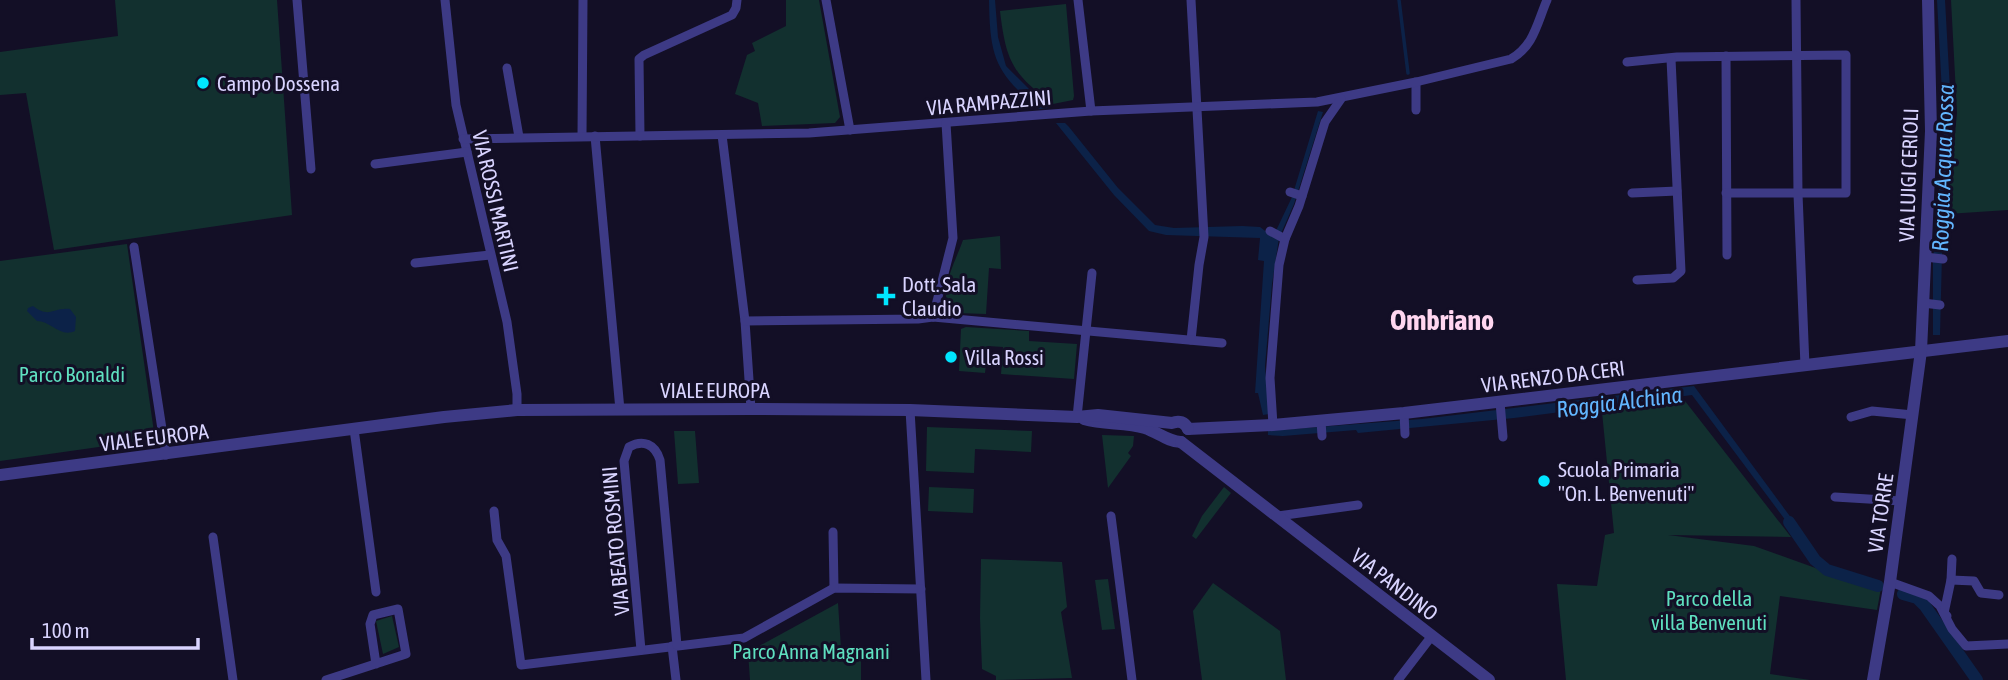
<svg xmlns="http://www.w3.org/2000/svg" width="2008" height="680" viewBox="0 0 2008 680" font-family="'Asap Condensed',sans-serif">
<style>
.green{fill:#12302f}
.water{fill:#0c2248}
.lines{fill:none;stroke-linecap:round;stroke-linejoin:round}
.stream{stroke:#0c2248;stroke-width:3.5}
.canal{stroke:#0c2248;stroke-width:12}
.minor{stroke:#3d3a85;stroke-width:9}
.tertiary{stroke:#3d3a85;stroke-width:12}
.poi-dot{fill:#00e5ff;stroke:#130f26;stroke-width:2.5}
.labels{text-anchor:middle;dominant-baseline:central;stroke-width:6;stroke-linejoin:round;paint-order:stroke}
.poi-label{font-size:21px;fill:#d9d4ff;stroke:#130f26;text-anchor:start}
.street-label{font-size:21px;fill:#d9d4ff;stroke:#130f26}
.park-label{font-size:21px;fill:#5fe0c0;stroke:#130f26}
.water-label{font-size:23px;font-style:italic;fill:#62b6ff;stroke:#130f26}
.district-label{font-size:28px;font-weight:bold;fill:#ffd6f0;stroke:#130f26}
</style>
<rect width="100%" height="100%" fill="#130f26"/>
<g class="green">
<path d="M 115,0 L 277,0 L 292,215 L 54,250 L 26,93 L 0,95 L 0,52 L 118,36 Z"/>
<path d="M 786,0 L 819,0 L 840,117 L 835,123 L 762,126 L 758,103 L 735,94 L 747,55 L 755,51 L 752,43 L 786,26 Z"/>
<path d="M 1951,0 L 2008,0 L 2008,210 L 1947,214 L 1957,113 Z"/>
<path d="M 1066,4 L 1074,96 L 1073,100 L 1053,104 C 1012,74 1006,61 1000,11 Z"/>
<path d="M 1000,236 L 1001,269 L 989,268 L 986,314 L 957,313 L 950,311 C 938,290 956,261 963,240 Z"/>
<path d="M 127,244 L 155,439 L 0,461 L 0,261 Z"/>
<path d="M 966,327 L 1029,331 L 1029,341 L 1077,344 L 1074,379 L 1001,374 L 1003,347 L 988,346 L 985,373 L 959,371 L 961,329 Z"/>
<path d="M 1685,401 L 1791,537 L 1668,535 L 1754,546 L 1846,579 L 1881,588 L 1877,610 L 1780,596 L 1770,674 L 1810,680 L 1566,680 L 1557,584 L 1597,586 L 1605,535 L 1614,533 L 1602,412 Z"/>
<path d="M 927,427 L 1032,431 L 1031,452 L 975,449 L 974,473 L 926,471 Z"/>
<path d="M 674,431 L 695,431 L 699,483 L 678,484 Z"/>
<path d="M 1102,435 L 1134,436 L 1133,446 L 1128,453 L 1131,456 L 1108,488 Z"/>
<path d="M 929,487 L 974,489 L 973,513 L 928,511 Z"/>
<path d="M 1224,487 L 1231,493 L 1196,539 L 1192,536 L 1202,516 Z"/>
<path d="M 981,559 L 1062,562 L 1067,607 L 1061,612 L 1072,678 L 996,680 L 996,676 L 982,669 L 980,618 Z"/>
<path d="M 1108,579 L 1115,629 L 1102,630 L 1095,580 Z"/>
<path d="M 1213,583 L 1280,631 L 1286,680 L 1202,680 L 1193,611 Z"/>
<path d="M 838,603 L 841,648 L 861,648 L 861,680 L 750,680 L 748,652 Z"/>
<path d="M 392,616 L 399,647 L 383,654 L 376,621 Z"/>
</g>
<g class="water">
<path d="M 989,0 L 995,0 L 998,37 L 1006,66 L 1048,108 L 1039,109 C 995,72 990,58 989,0 Z"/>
<path d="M 1937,0 L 1945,0 L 1952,126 L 1942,254 L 1940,335 L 1933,335 L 1933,261 L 1944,130 Z"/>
<path d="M 1318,111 L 1323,112 L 1294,204 L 1279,238 L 1272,284 L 1265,366 L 1269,414 L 1263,415 L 1258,393 L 1255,393 L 1264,261 L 1258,260 L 1260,238 L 1166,235 L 1149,231 L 1114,195 L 1056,123 L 1065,123 L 1069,127 L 1118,188 L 1155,225 L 1174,228 L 1242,226 L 1260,227 L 1273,237 L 1292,197 Z"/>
<path d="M 33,306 C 50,319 53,307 70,309 L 76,317 L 75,331 C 60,338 51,321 37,321 L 27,311 L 28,308 Z"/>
<path d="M 1694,386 L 1803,534 L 1798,537 L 1692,395 L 1514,418 L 1358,433 L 1356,430 L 1283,436 L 1268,435 L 1268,431 L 1422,419 Z"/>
</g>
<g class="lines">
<path class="stream" d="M 1399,0 L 1408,73"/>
<g class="canal">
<path d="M 1789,522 L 1815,560 L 1827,570 L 1878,586"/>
<path d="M 1903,594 L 1917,598 L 1925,606 L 1977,680"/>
</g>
<g class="minor">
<path d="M 297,0 L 311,169"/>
<path d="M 445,0 L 456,105 L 507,322 L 517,394 L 517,410"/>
<path d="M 826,0 L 850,130"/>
<path d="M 1078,0 L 1091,111"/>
<path d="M 1191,0 L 1204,237 L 1199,265 L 1191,340"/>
<path d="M 1796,0 L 1798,194 L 1805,366"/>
<path d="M 1726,56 L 1727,255"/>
<path d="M 1627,62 L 1677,57 L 1846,55 L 1846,193 L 1726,193"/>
<path d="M 507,68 L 519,137"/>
<path d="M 1416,82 L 1416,110"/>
<path d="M 722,135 L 745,321 L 751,409"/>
<path d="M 582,136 L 583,0"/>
<path d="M 595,136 L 620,410"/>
<path d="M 640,136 L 639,59 L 644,55 L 732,15 L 736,8 L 737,0"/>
<path d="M 463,139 L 809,133 L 1091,111 L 1317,102 L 1416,82 L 1511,59 C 1534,46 1537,23 1547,0"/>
<path d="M 375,164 L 467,152"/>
<path d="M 1290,192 L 1302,196"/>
<path d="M 1632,193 L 1677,191"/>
<path d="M 1270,231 L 1285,239"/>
<path d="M 134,247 L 166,455"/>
<path d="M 1925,257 L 1943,259"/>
<path d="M 415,263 L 490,255"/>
<path d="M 1637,280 L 1673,278 L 1681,271 L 1671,59"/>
<path d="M 1923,303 L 1940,305"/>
<path d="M 933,317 L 953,238 L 946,123"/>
<path d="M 745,321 L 918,319 L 933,317 L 1222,343"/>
<path d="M 1500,402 L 1503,437"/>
<path d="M 910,410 L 926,680"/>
<path d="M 1404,413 L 1405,434"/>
<path d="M 1077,417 L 1092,273"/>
<path d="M 1851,417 L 1872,411 L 1913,415"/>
<path d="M 1321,421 L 1322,436"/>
<path d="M 1273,425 L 1270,378 L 1279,265 L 1285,239 L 1299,206 L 1325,122 L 1341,99"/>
<path d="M 354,429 L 376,592"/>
<path d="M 1835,497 L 1901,501"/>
<path d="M 494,511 L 497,540 L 506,556 L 521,665 L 744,638 L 834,588 L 921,589"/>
<path d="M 1111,516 L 1132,680"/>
<path d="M 1278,516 L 1358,505"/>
<path d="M 833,532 L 834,588"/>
<path d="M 213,537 L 233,680"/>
<path d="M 1951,580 L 1974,581 L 1981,593 L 1999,595"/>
<path d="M 1890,582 L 1929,596 L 1940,606 L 1952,629 L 1966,646 L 2008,644"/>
<path d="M 1947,616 L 1944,613 L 1951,580 L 1952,559"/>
<path d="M 672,646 L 676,680"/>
<path d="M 641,650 L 624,461 L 629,447 C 643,439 655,444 660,460 L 677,645"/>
<path d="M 326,680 L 406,654 L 398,609 L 373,615 L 370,624 L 376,664"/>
<path d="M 1398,680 L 1431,637"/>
</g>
<g class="tertiary">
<path d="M 1084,419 C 1104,425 1125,422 1145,428 C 1157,432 1169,442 1181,442"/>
<path d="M 1188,429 L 1273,425 L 1404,413 L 2008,341"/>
<path d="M 1181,442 L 1489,680"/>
<path d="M 0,475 L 444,417 L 517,410 L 751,409 L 910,410 L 1077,417 L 1098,415 L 1172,423 C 1179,420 1185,422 1188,429"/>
<path d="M 1873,680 L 1890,582 L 1921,351 L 1931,131 L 1928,0"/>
</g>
</g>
<g class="poi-dot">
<circle cx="203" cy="83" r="7"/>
<path d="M882.5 285.5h7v7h7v7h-7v7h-7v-7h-7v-7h7z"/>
<circle cx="951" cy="357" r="7"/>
<circle cx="1544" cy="481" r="7"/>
</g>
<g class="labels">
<g class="poi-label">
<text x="217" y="83">Campo Dossena</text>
<text x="902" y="284">Dott. Sala<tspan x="902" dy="24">Claudio</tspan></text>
<text x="965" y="357">Villa Rossi</text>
<text x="1558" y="469">Scuola Primaria<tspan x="1558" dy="24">"On. L. Benvenuti"</tspan></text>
</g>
<g class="street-label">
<text transform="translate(989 102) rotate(-5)">VIA RAMPAZZINI</text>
<text transform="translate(1908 175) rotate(-88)">VIA LUIGI CERIOLI</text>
<text transform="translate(496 201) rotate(77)">VIA ROSSI MARTINI</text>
<text transform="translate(1553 376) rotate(-7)">VIA RENZO DA CERI</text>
<text x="715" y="390">VIALE EUROPA</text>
<text transform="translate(154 437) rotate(-7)">VIALE EUROPA</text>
<text transform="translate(1880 513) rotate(-82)">VIA TORRE</text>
<text transform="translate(615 541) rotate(-95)">VIA BEATO ROSMINI</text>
<text transform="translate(1395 584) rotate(38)">VIA PANDINO</text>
</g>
<g class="park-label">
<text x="72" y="374">Parco Bonaldi</text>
<text x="1709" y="598">Parco della<tspan x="1709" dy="24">villa Benvenuti</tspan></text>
<text x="811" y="651">Parco Anna Magnani</text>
</g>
<g class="water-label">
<text transform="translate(1943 168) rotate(-88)">Roggia Acqua Rossa</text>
<text transform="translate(1619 402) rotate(-7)">Roggia Alchina</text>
</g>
<g class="district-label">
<text x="1442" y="320">Ombriano</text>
</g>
</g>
<path d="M32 638v10h166v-10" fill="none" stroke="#d9d4ff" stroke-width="3.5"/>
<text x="42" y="638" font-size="21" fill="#d9d4ff" stroke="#130f26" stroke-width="5" paint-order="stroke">100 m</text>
</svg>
